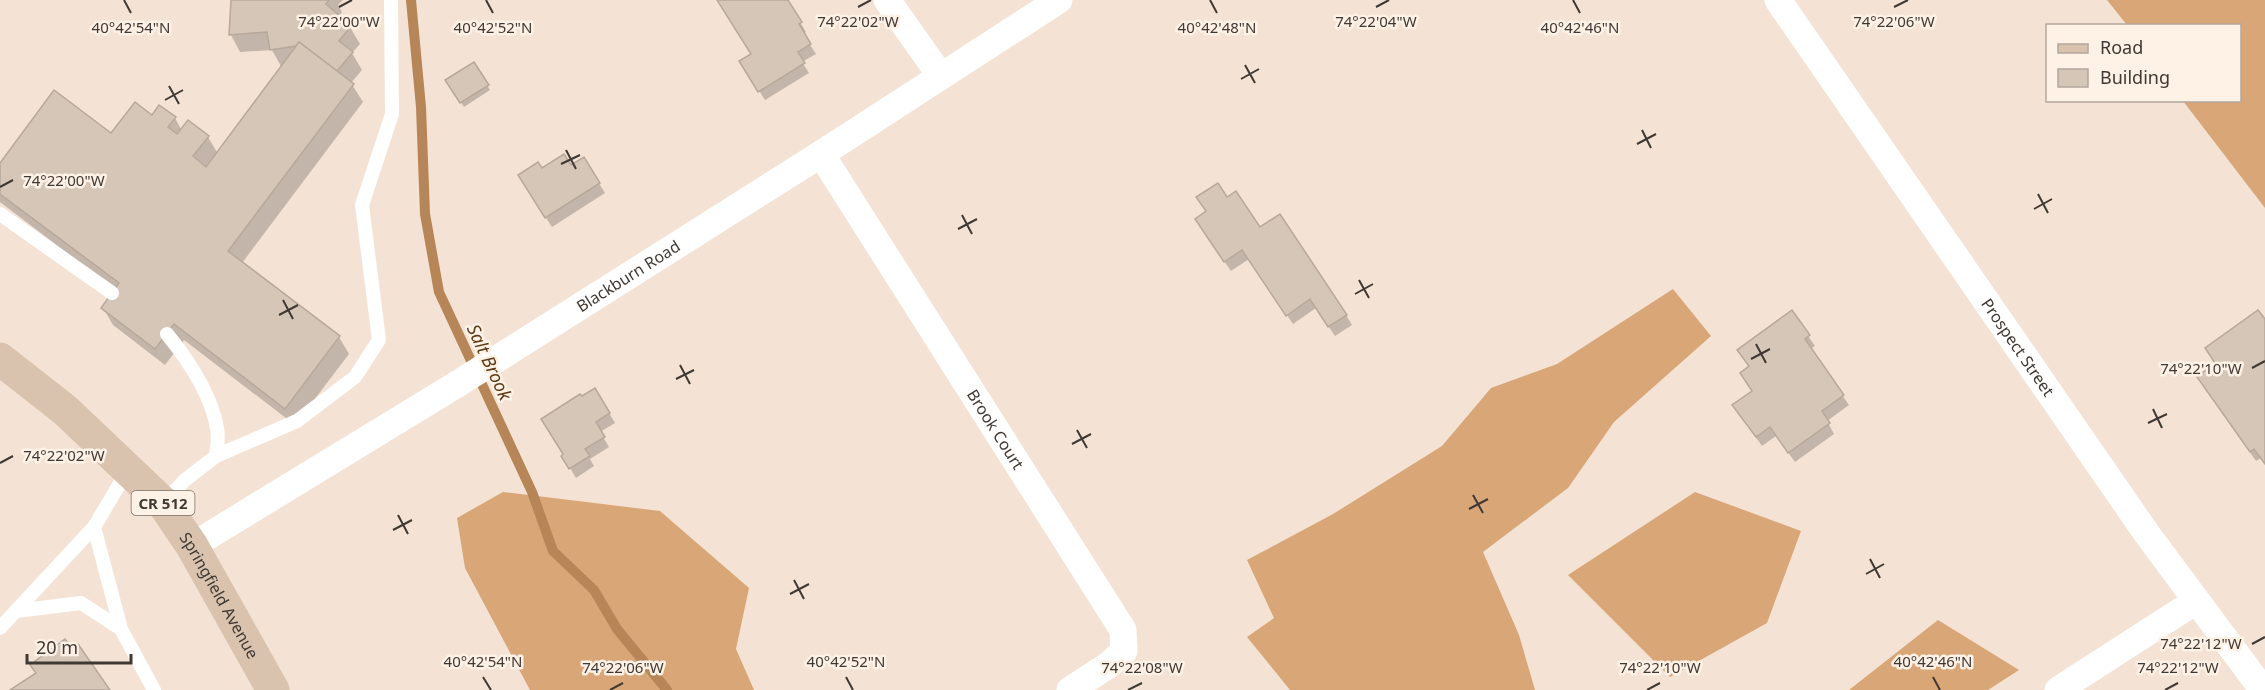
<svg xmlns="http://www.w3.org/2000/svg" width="2265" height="690" viewBox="0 0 2265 690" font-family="'Noto Sans',sans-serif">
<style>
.forest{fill:#d9a677}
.shadow{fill:#0003}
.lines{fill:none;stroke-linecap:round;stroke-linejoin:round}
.stream{stroke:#b78658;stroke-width:10}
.building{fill:#d6c6b8;stroke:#b8a89a;stroke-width:1.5}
.service{stroke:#fff;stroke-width:14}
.minor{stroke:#fff;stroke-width:27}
.primary{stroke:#dac3ae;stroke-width:33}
.ticks{fill:none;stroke:#403933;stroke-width:2}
.labels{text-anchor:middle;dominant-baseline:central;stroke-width:5;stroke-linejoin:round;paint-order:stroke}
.shield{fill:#fef1e5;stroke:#797068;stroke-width:1.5}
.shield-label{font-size:15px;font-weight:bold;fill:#403933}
.street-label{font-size:16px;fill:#403933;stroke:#fef1e5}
.water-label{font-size:18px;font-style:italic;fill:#5e3b17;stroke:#fef1e5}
.ticks-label{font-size:15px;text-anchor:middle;fill:#403933;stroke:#fef1e5;stroke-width:5;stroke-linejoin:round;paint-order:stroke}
</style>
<rect width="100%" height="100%" fill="#f4e3d4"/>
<g class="forest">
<path d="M 2107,0 L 2265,0 L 2265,208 L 2183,101 L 2240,100 L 2240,26 L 2127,25 Z"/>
<path d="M 1673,289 L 1711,336 L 1614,422 L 1568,488 L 1483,552 L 1519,635 L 1535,690 L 1290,690 L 1247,637 L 1274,618 L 1247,560 L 1333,514 L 1442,446 L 1491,388 L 1557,364 Z"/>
<path d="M 503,492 L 660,511 L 749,588 L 736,649 L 754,690 L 530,690 L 465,568 L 457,518 Z"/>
<path d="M 1695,492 L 1801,531 L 1767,623 L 1670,677 L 1568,575 Z"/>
<path d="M 1938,620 L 2019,670 L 1988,690 L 1849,690 Z"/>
</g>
<g class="shadow">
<path d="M 233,0 L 343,0 L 338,5 L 342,12 L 339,17 L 350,27 L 360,44 L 352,53 L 362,70 L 351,83 L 363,102 L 242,263 L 339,337 L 349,354 L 295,425 L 184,340 L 165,365 L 113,325 L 103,308 L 116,290 L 0,202 L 0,165 L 111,135 L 152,117 L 175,118 L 182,131 L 208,137 L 218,154 L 282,68 L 272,50 L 240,52 L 231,35 Z"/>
<path d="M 718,0 L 787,0 L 806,32 L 803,34 L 816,54 L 802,62 L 809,73 L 765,100 L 741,62 L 752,55 Z"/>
<path d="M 473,64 L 490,90 L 464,107 L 447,81 Z"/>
<path d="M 584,159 L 605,193 L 552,227 L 525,185 L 570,167 Z"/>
<path d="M 1227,199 L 1346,315 L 1352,325 L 1335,336 L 1316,308 L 1293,324 L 1249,259 L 1231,271 L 1202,229 Z"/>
<path d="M 1792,312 L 1815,346 L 1810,349 L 1849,405 L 1827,421 L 1834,434 L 1795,462 L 1776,436 L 1762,446 L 1740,415 L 1753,392 L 1750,367 Z"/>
<path d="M 2265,322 L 2265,464 L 2261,458 L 2256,461 L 2204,387 Z"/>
<path d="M 609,413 L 615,423 L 600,432 L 609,447 L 590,459 L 594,466 L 576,478 L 563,456 L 565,455 L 543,419 Z"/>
</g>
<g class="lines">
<path class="stream" d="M 411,0 L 421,107 L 425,214 L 439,292 L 532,492 L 553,551 L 594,590 L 617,629 L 667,690"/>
</g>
<g class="building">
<path d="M 231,0 L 329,0 L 326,4 L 351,26 L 339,41 L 353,52 L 337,71 L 299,42 L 296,46 L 270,50 L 267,32 L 229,35 Z"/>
<path d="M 717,0 L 788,0 L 802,22 L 799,24 L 811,44 L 798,52 L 805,63 L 758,92 L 739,61 L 751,54 Z"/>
<path d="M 299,42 L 354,84 L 228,251 L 340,336 L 285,409 L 174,324 L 155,349 L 101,308 L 119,283 L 0,194 L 0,163 L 54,90 L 111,133 L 135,102 L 152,115 L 159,105 L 176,117 L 168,127 L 177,134 L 188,120 L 209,136 L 193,156 L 206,167 Z"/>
<path d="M 474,62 L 489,85 L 460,103 L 445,80 Z"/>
<path d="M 564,154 L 571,165 L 584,157 L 600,183 L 545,218 L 518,175 L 538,162 L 542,168 Z"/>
<path d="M 1218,183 L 1227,197 L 1236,191 L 1260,227 L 1280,214 L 1347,315 L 1328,327 L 1310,299 L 1286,316 L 1242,250 L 1224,262 L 1195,219 L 1206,211 L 1196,197 Z"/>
<path d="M 1792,310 L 1810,335 L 1805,339 L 1844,395 L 1822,411 L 1830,423 L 1788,453 L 1770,427 L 1756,437 L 1732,405 L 1752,391 L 1740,373 L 1749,366 L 1737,350 Z"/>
<path d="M 2258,310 L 2265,319 L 2265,464 L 2254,449 L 2250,452 L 2197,377 L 2215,363 L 2205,348 Z"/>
<path d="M 595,388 L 610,413 L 596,422 L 605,437 L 585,449 L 590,456 L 569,469 L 561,456 L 563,454 L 541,419 L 580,394 L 582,396 Z"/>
<path d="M 65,639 L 71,648 L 78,644 L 110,690 L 10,690 L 36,673 L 30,665 Z"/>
</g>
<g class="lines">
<g class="service">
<path d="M 0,214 L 112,293"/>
<path d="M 216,456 L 297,421 L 355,377 L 379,340 L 362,205 L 392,114 L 391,0"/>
<path d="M 128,470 L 94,527 L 121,629 L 154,690"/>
<path d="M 163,503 L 185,480 L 216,456 C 217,448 219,437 217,428 C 211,394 189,361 167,334"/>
<path d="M 16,611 L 81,603 L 121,629"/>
<path d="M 0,628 L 94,527"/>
</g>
<g class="minor">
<path d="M 887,0 L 940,75"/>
<path id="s1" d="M 1778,0 L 2147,534 L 2263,690"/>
<path id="s2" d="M 821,154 L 1123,630 L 1124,651 L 1110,664 L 1070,690"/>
<path id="s3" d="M 192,546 L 459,383 L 821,154 L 1059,0"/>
<path d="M 2058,690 L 2196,601"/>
</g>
<path class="primary" id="s4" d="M 0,359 L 65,410 L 163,503 L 192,546 L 273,690"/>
</g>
<path class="ticks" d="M 124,0 L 131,13M 486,0 L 493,13M 1210,0 L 1217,13M 1573,0 L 1580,13M 339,7 L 352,0M 858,7 L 871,0M 1376,7 L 1389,0M 1894,7 L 1908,0M 1245,65 L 1255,83M 1241,79 L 1259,69M 169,86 L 179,104M 165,100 L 183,90M 1642,130 L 1651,148M 1637,144 L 1656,134M 566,150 L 576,169M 561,164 L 580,155M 0,187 L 13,180M 2038,194 L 2048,213M 2034,209 L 2052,199M 962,215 L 972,234M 958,229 L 977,219M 1359,280 L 1369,298M 1355,294 L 1373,284M 283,300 L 293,319M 279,315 L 298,305M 1756,344 L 1766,363M 1751,359 L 1770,349M 680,365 L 690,384M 2252,368 L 2265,361M 676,379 L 694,370M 2153,409 L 2162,428M 2148,423 L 2167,414M 1077,430 L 1087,448M 1072,444 L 1091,434M 0,463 L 13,456M 1473,495 L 1483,513M 1469,509 L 1488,499M 398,515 L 408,534M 393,530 L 412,520M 1870,559 L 1880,578M 1866,574 L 1884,564M 794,580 L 804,599M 790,594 L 809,584M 2252,644 L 2265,637M 483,677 L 491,690M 846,677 L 853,690M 1933,677 L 1940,690M 610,690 L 623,683M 1128,690 L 1142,683M 1647,690 L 1660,683M 2165,690 L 2178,683"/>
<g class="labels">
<rect class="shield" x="131.5" y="491" width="63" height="24" rx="4.5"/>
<g class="shield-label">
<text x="163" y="503">CR 512</text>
</g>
<g class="street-label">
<text stroke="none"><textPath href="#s3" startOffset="513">Blackburn Road</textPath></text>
<text stroke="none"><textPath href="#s1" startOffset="422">Prospect Street</textPath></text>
<text stroke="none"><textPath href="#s2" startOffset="326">Brook Court</textPath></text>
<text stroke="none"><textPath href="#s4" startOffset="326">Springfield Avenue</textPath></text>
</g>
<g class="water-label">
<text transform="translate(490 362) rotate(65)">Salt Brook</text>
</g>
</g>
<g class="ticks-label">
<text x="339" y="27">74°22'00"W</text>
<text x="858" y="27">74°22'02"W</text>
<text x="1376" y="27">74°22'04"W</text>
<text x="1894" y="27">74°22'06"W</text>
<text x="131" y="33">40°42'54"N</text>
<text x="493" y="33">40°42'52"N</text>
<text x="1217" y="33">40°42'48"N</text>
<text x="1580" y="33">40°42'46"N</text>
<text x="64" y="186">74°22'00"W</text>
<text x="2201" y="374">74°22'10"W</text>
<text x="64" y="461">74°22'02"W</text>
<text x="2201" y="649">74°22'12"W</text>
<text x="483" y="667">40°42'54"N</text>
<text x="846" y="667">40°42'52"N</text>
<text x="1933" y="667">40°42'46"N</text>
<text x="623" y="673">74°22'06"W</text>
<text x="1142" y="673">74°22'08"W</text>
<text x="1660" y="673">74°22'10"W</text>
<text x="2178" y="673">74°22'12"W</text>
</g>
<rect x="2046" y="24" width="195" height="78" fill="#fef1e5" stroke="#b2a79e" stroke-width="1.5"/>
<rect x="2058" y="44" width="30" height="9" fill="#dac3ae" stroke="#b2a79e" stroke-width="1.5"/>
<text x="2100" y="54" font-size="18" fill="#403933">Road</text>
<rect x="2058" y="69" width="30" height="18" fill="#d6c6b8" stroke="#b2a79e" stroke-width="1.5"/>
<text x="2100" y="84" font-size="18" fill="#403933">Building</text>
<path d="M27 654v9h104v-9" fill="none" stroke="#403933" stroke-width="3"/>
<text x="36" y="654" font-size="18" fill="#403933" stroke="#fef1e5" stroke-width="4.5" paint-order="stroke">20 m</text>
</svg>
